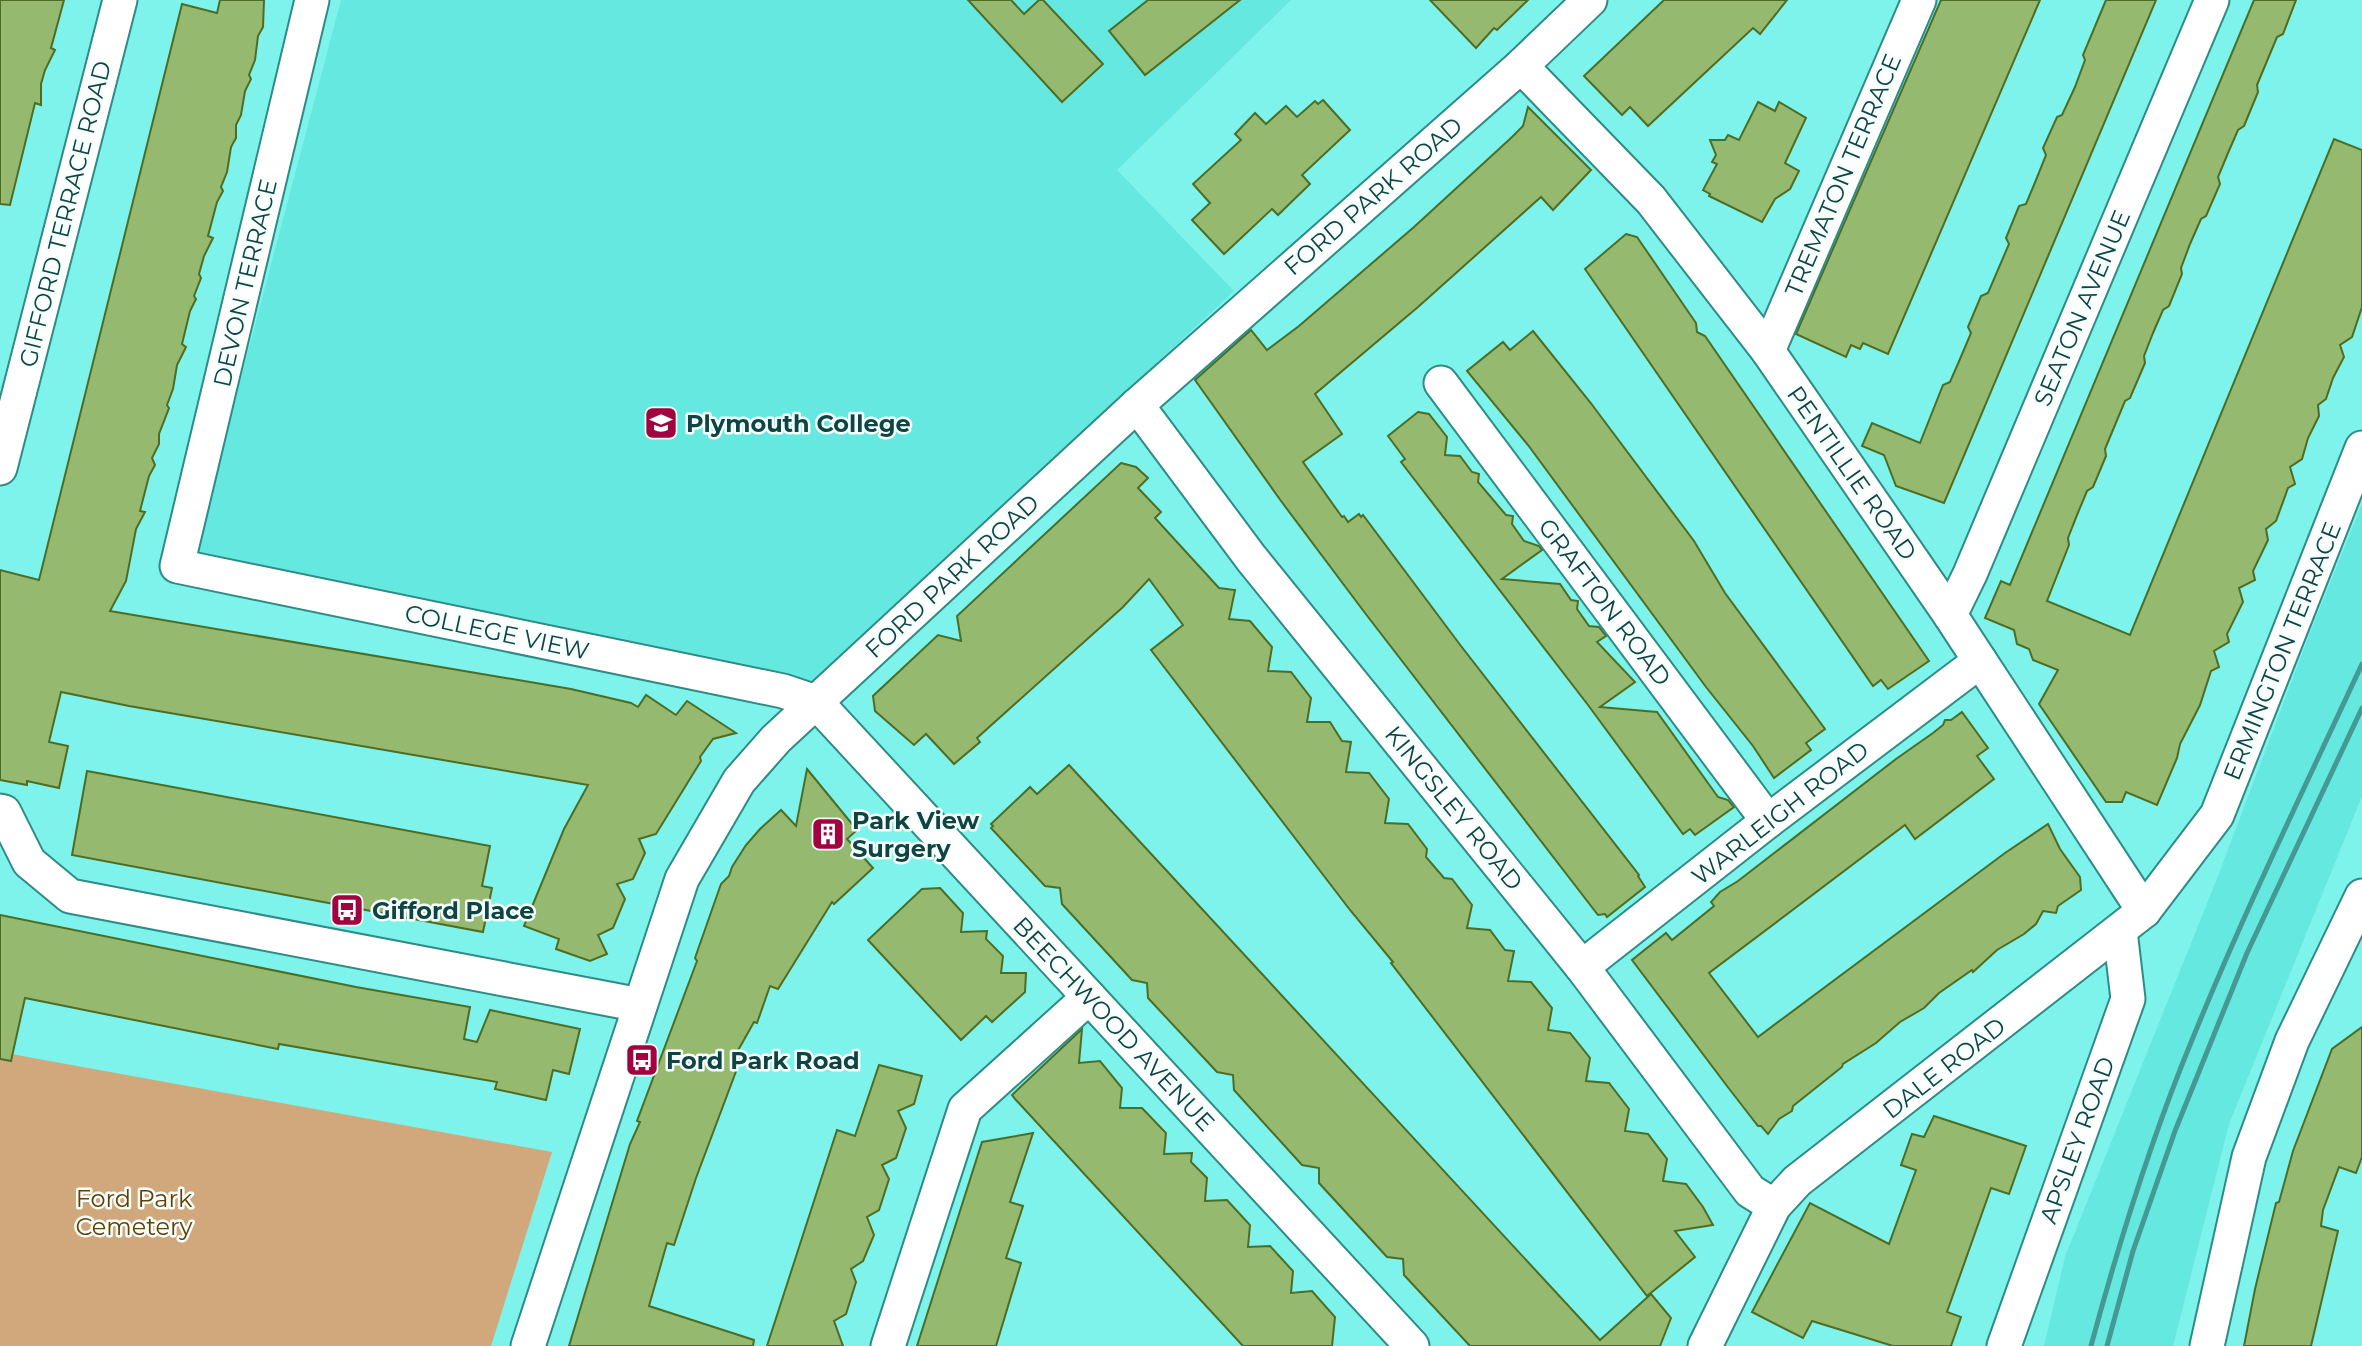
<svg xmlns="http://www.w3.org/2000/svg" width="2362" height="1346" viewBox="0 0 2362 1346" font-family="Montserrat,sans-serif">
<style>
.built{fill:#64e8e0}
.green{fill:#d1a87b}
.building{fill:#95b96e;stroke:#4e6d24;stroke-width:2}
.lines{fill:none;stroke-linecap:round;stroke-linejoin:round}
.minor-casing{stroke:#2e8b85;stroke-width:37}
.minor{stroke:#fff;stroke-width:33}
.rail{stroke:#459893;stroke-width:5}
.labels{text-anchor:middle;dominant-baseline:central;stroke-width:5;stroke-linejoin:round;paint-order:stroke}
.street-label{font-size:24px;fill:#104442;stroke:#f5fffe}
.poi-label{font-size:24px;font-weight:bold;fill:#104442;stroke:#f5fffe;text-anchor:start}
.park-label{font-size:24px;fill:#663e00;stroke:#f5fffe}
</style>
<rect width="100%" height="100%" fill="#7df3eb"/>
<g class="built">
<path d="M 341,0 L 1291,0 L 1117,170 L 1234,291 L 812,686 L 194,556 Z"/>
<path d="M 2362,504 L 2362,796 L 2229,1124 L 2173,1346 L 2044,1346 L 2065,1257 L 2218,876 L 2313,625 Z"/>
</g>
<path class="green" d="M 0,1052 L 552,1152 L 491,1346 L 0,1346 Z"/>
<g class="building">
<path d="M 0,0 L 64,0 L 51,48 L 55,50 L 45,70 L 41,84 L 41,105 L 35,103 L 10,205 L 0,204 Z"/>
<path d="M 220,0 L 264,0 L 263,27 L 258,36 L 255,60 L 249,75 L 251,79 L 245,91 L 241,115 L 236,125 L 236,138 L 231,147 L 227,172 L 221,187 L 223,191 L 217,202 L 208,236 L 213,238 L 204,256 L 199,274 L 201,278 L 194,296 L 196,299 L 190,311 L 182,344 L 186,347 L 177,365 L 173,389 L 167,405 L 169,408 L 159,434 L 159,444 L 152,458 L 155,465 L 149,476 L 140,511 L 145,512 L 136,529 L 126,581 L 110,611 L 571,689 L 631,703 L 638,707 L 646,695 L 676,715 L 687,701 L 736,733 L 713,739 L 700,757 L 701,761 L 656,834 L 639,839 L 645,853 L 633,879 L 617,884 L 625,899 L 613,928 L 598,935 L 607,954 L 590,961 L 556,949 L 559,939 L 524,926 L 564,829 L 588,785 L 129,706 L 61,692 L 49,742 L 68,746 L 59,788 L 27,781 L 27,785 L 0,780 L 0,570 L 39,580 L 182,4 L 217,13 Z"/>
<path d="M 968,0 L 1011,0 L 1024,14 L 1039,0 L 1043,0 L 1103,64 L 1062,102 Z"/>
<path d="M 1148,0 L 1240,0 L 1145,75 L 1109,31 Z"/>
<path d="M 1430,0 L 1528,0 L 1497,30 L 1494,28 L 1476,48 Z"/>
<path d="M 1664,0 L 1787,0 L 1760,34 L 1753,28 L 1648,126 L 1630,107 L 1622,115 L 1584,76 Z"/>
<path d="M 1941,0 L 2040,0 L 1888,354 L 1863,343 L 1860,349 L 1851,345 L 1846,357 L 1796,334 Z"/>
<path d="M 2106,0 L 2156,0 L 1944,503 L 1896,486 L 1884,455 L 1862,446 L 1872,423 L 1920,443 L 1943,385 L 1950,382 L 1960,359 L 1971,333 L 1968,327 L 1981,296 L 1988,293 L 2009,244 L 2006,238 L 2019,206 L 2026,204 L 2036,180 L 2046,155 L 2043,148 L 2057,117 L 2062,115 L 2075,87 L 2085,60 L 2083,55 Z"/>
<path d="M 2254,0 L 2296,0 L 2283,34 L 2277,37 L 2257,85 L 2258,92 L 2244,126 L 2238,130 L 2228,153 L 2218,177 L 2220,184 L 2206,216 L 2201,219 L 2190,244 L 2181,268 L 2182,274 L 2169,306 L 2163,310 L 2153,333 L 2144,356 L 2145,363 L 2130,398 L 2125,401 L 2105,449 L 2106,456 L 2093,487 L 2087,491 L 2077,515 L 2068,538 L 2069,545 L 2047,601 L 2130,635 L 2334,139 L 2362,150 L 2362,307 L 2352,337 L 2340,345 L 2344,357 L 2333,378 L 2326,399 L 2318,405 L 2319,416 L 2308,438 L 2302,459 L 2290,467 L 2295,484 L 2288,488 L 2276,521 L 2266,529 L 2268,540 L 2253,571 L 2255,580 L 2239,588 L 2243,602 L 2227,634 L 2229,642 L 2214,651 L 2219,667 L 2211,671 L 2200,705 L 2180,744 L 2177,758 L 2157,805 L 2126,792 L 2122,802 L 2106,802 L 2039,704 L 2058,670 L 2033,660 L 2029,649 L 2017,644 L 2014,630 L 1985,618 L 2001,581 L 2010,585 Z"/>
<path d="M 1323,100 L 1350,130 L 1302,175 L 1310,184 L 1278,215 L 1272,209 L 1224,254 L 1192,220 L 1210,203 L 1193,184 L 1241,140 L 1235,134 L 1255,113 L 1266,124 L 1286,106 L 1297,117 L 1315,101 L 1318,104 Z"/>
<path d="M 1758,102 L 1775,111 L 1779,102 L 1806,118 L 1785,163 L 1799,171 L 1790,189 L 1775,199 L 1762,222 L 1709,196 L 1710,194 L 1703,190 L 1717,164 L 1712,162 L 1716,155 L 1710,140 L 1725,140 L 1728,135 L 1739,140 Z"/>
<path d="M 1528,107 L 1591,170 L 1553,210 L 1541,197 L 1418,307 L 1315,394 L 1342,434 L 1303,462 L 1342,517 L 1344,516 L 1348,522 L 1359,514 L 1361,517 L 1363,515 L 1461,646 L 1639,875 L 1638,876 L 1645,887 L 1607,917 L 1605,914 L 1598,915 L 1365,613 L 1281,501 L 1195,380 L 1251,330 L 1267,350 L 1299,326 L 1414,227 L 1511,138 L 1523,126 Z"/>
<path d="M 1626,234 L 1637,237 L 1696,323 L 1697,332 L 1705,336 L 1929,661 L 1888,689 L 1881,680 L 1873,686 L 1585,269 Z"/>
<path d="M 1533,331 L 1590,402 L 1694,541 L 1725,593 L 1825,729 L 1806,743 L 1811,750 L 1774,778 L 1753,746 L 1706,687 L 1528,445 L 1467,371 L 1503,342 L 1510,350 Z"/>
<path d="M 1418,412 L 1429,414 L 1447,437 L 1445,455 L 1460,456 L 1472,472 L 1479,474 L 1478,482 L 1506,515 L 1513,516 L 1512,524 L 1524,541 L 1539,546 L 1542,550 L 1502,579 L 1560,584 L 1571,600 L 1578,601 L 1577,609 L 1589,626 L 1599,627 L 1606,636 L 1597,642 L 1635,682 L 1600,707 L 1657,712 L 1718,797 L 1728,800 L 1734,807 L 1695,835 L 1690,829 L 1683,834 L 1588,705 L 1401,462 L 1405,459 L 1388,436 Z"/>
<path d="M 1121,463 L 1136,467 L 1148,478 L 1138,488 L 1161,512 L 1155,518 L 1219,588 L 1235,590 L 1229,619 L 1250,621 L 1272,647 L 1268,671 L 1291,672 L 1311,698 L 1307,722 L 1330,722 L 1342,741 L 1351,742 L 1346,772 L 1369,773 L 1389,799 L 1385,823 L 1408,824 L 1427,849 L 1426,857 L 1444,878 L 1452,879 L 1472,905 L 1467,928 L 1490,930 L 1505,950 L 1514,951 L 1508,981 L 1531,982 L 1552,1008 L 1548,1030 L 1570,1033 L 1590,1058 L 1586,1081 L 1609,1083 L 1629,1109 L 1625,1131 L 1648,1134 L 1667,1159 L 1663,1181 L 1686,1184 L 1703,1207 L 1713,1225 L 1675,1231 L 1695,1257 L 1647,1296 L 1391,963 L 1393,962 L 1350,910 L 1151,650 L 1183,625 L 1149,579 L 1123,607 L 977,738 L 980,742 L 954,764 L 926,734 L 914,745 L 875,711 L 873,696 L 938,635 L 961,641 L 957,616 Z"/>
<path d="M 1962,712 L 1988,748 L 1977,756 L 1994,779 L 1915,839 L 1905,825 L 1709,973 L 1758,1037 L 2005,853 L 2048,824 L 2060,849 L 2080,877 L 2081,890 L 2058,906 L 2056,913 L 2043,911 L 2036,924 L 2024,934 L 1997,950 L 1973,972 L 1972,970 L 1939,993 L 1924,1008 L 1900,1022 L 1876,1043 L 1843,1064 L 1842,1067 L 1793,1106 L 1792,1111 L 1779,1119 L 1768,1134 L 1761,1126 L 1758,1126 L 1727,1086 L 1632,960 L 1666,933 L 1672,940 L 1714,906 L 1711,902 L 1720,892 L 1738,881 L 1896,759 L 1933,733 L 1943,725 L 1945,720 L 1951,720 Z"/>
<path d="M 1069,765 L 1600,1340 L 1651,1294 L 1671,1318 L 1660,1346 L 1470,1346 L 1404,1275 L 1403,1259 L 1387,1257 L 1319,1183 L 1319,1168 L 1302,1165 L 1234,1090 L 1233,1075 L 1217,1072 L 1148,998 L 1147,983 L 1132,980 L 1062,904 L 1060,888 L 1045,886 L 991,828 L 993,826 L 991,824 L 1030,787 L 1037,794 Z"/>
<path d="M 807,769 L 857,830 L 847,839 L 873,868 L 834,904 L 832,902 L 778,989 L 770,986 L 757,1023 L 754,1022 L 736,1054 L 741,1058 L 696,1178 L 674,1245 L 667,1243 L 649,1306 L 754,1340 L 753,1346 L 569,1346 L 630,1144 L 640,1122 L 637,1121 L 697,961 L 695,958 L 721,884 L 729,876 L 732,867 L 746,845 L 760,829 L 781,810 L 796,826 Z"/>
<path d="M 87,771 L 490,846 L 482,886 L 492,888 L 483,932 L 72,855 Z"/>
<path d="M 940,888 L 963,913 L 961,932 L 987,931 L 986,939 L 1003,956 L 1001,973 L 1026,973 L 1025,992 L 992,1022 L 986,1016 L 961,1040 L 868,940 L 922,889 Z"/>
<path d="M 0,915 L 356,987 L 470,1007 L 464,1039 L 477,1042 L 490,1010 L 580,1029 L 569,1074 L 553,1070 L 546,1100 L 495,1089 L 497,1082 L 279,1044 L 278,1049 L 25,998 L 11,1061 L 0,1059 Z"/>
<path d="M 2362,1027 L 2362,1157 L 2356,1173 L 2339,1167 L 2323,1210 L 2321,1226 L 2338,1231 L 2311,1346 L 2244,1346 L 2255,1289 L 2276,1203 L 2279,1202 L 2293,1151 L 2332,1049 Z"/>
<path d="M 1082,1029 L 1079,1063 L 1100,1061 L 1122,1088 L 1120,1108 L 1142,1108 L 1166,1133 L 1164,1154 L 1192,1153 L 1191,1162 L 1207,1178 L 1205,1201 L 1227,1200 L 1250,1225 L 1248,1247 L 1270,1246 L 1293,1271 L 1291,1293 L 1312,1291 L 1335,1317 L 1332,1346 L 1243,1346 L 1016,1100 L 1012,1095 Z"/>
<path d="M 879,1065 L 922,1076 L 914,1104 L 898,1111 L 906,1128 L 896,1158 L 882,1165 L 889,1179 L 879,1210 L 867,1217 L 874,1235 L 863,1261 L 851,1269 L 856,1282 L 846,1314 L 834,1321 L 843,1346 L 767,1346 L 837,1130 L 855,1136 Z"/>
<path d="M 1934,1116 L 2026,1146 L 2009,1194 L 1991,1188 L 1947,1312 L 1961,1317 L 1951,1346 L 1893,1346 L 1812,1321 L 1803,1338 L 1752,1312 L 1810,1203 L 1889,1244 L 1916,1170 L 1901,1165 L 1912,1134 L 1924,1137 Z"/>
<path d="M 1033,1133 L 1010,1202 L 1023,1206 L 1006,1258 L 1021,1263 L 996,1346 L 917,1346 L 982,1142 Z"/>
</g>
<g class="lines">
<defs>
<g id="minor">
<path d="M 312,0 L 177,566 L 783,691 L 816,702 L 1412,1346"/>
<path d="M 1521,66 L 1651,200 L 1768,351 L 1950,615 L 2144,911"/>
<path d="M 1768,351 L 1919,0"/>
<path d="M 1441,383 L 1768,821"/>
<path d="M 1137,405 L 1251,558 L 1582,967 L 1750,1191 L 1774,1206"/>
<path d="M 0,468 L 120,0"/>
<path d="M 1950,615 L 1970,574 L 2212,0"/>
<path d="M 0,811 L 4,812 L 29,862 L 70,896 L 640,1005"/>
<path d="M 1582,967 L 1768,821 L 1980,661"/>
<path d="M 528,1346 L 682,879 L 739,781 L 776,739 L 1137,405 L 1521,66 L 1590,0"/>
<path d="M 888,1346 L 965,1109 L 1089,997"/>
<path d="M 1705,1346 L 1774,1206 L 1797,1181 L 2144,911 L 2217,815 L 2362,448"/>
<path d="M 2004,1346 L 2128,999 L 2120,931"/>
<path d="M 2207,1346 L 2249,1157 L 2292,1041 L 2362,896"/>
</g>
</defs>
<use href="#minor" class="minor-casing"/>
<use href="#minor" class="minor"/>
<g class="rail">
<path d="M 2091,1346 C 2119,1242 2151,1139 2192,1040 C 2244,912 2304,789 2362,664"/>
<path d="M 2107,1346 L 2133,1251 L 2175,1131 L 2247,953 L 2362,708"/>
</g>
</g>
<defs>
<symbol id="school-square" viewBox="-11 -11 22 22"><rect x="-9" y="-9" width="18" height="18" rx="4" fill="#a10340" stroke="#f5fffe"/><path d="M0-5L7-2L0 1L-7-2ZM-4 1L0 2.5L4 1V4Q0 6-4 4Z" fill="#fff"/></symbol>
<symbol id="building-square" viewBox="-11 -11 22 22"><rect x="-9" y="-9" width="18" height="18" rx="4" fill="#a10340" stroke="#f5fffe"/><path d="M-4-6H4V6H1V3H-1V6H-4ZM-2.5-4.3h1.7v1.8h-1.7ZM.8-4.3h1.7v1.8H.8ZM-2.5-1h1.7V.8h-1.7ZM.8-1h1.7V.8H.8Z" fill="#fff"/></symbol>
<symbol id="bus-square" viewBox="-11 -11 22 22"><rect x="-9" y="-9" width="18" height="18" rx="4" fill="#a10340" stroke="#f5fffe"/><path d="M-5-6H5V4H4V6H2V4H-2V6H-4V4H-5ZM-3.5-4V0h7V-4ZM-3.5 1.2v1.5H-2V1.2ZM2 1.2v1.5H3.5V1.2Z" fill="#fff"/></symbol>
</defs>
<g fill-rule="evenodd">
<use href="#school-square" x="642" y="404" width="38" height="38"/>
<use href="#building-square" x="809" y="815" width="38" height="38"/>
<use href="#bus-square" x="328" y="891" width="38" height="38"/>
<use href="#bus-square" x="623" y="1041" width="38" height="38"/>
</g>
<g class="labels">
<g class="street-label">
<text transform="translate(1843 175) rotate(-67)">TREMATON TERRACE</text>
<text transform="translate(1373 196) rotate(-41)">FORD PARK ROAD</text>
<text transform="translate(65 214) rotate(-76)">GIFFORD TERRACE ROAD</text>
<text transform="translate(245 283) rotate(-77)">DEVON TERRACE</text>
<text transform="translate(2082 308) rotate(-67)">SEATON AVENUE</text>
<text transform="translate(1852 473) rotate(55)">PENTILLIE ROAD</text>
<text transform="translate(952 576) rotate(-43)">FORD PARK ROAD</text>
<text transform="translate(1605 602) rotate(53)">GRAFTON ROAD</text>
<text transform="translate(497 632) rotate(12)">COLLEGE VIEW</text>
<text transform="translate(2282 651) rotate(-68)">ERMINGTON TERRACE</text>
<text transform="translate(1454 808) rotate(51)">KINGSLEY ROAD</text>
<text transform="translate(1780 813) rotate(-38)">WARLEIGH ROAD</text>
<text transform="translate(1114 1024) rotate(47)">BEECHWOOD AVENUE</text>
<text transform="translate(1944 1068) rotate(-38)">DALE ROAD</text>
<text transform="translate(2077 1140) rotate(-70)">APSLEY ROAD</text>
</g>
<g class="poi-label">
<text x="686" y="423">Plymouth College</text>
<text x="852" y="820">Park View<tspan x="852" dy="28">Surgery</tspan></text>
<text x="372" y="910">Gifford Place</text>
<text x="666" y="1060">Ford Park Road</text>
</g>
<g class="park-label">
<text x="134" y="1198">Ford Park<tspan x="134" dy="28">Cemetery</tspan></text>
</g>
</g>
</svg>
